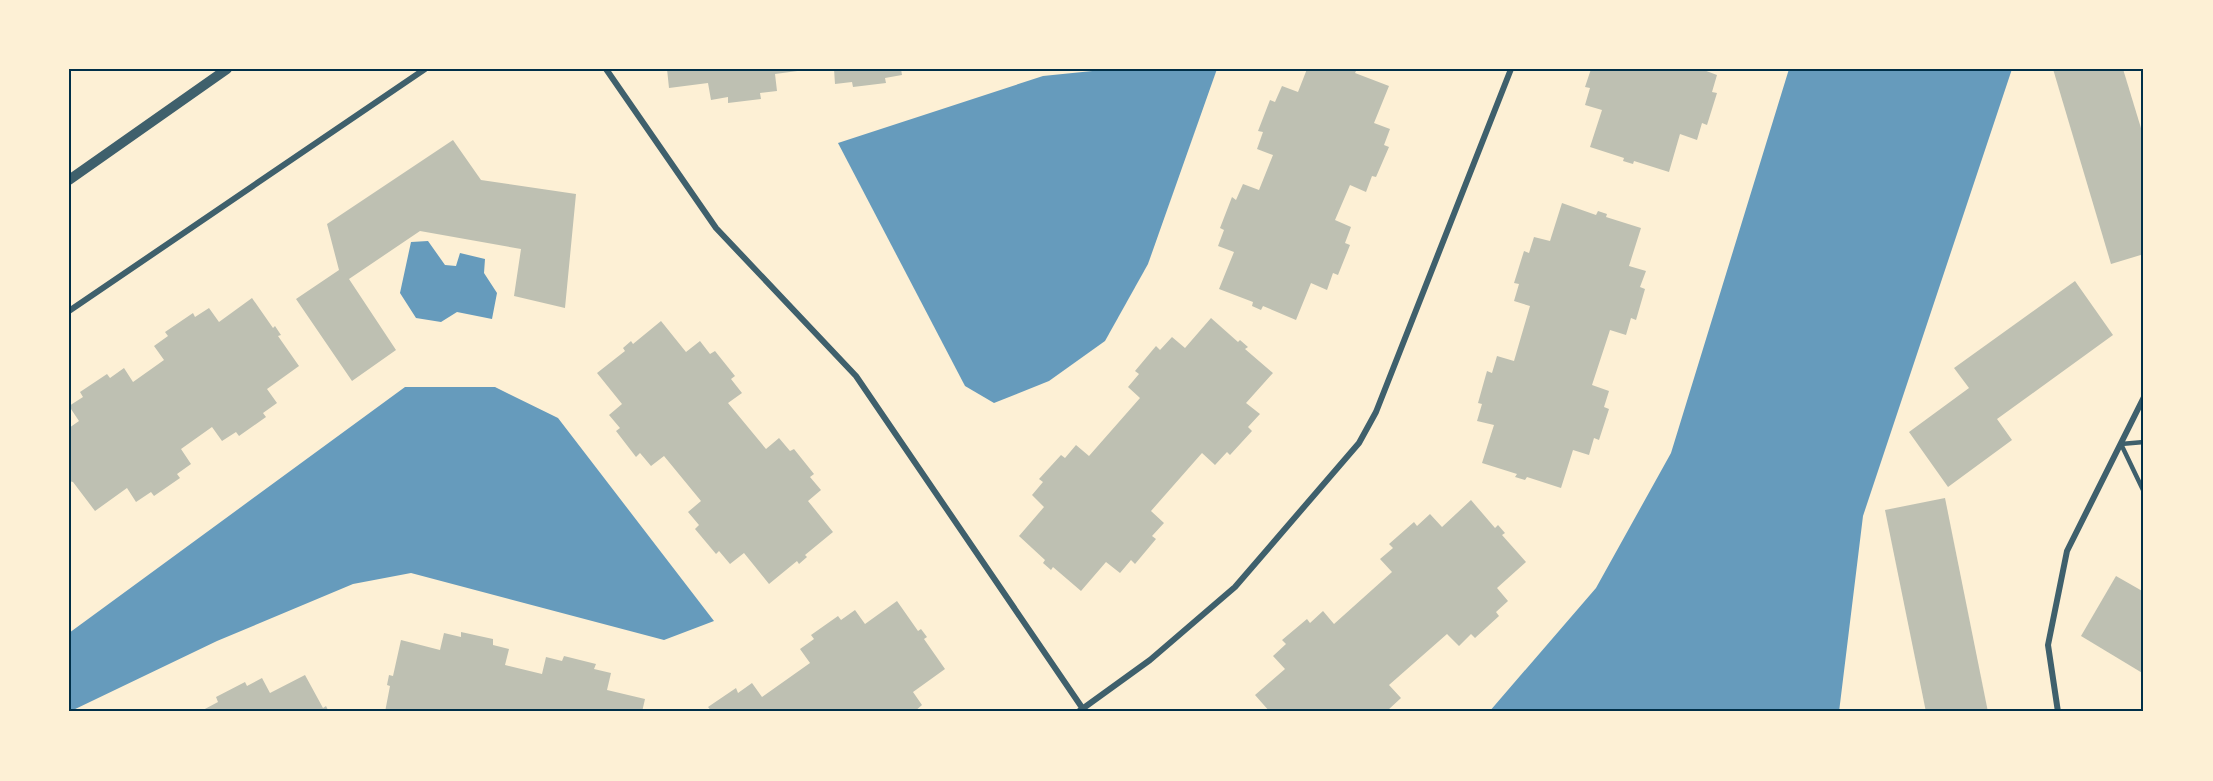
<svg xmlns="http://www.w3.org/2000/svg" width="2213" height="781" viewBox="0 0 2213 781" font-family="Barlow,sans-serif">
<style>
.water{fill:#669bbc}
.building{fill:#bec0b2}
.lines{fill:none;stroke-linecap:round;stroke-linejoin:round}
.service{stroke:#3f606c;stroke-width:4.5}
.minor{stroke:#3f606c;stroke-width:6}
.tertiary{stroke:#3f606c;stroke-width:10}
.neatline{fill:none;stroke:#003049;stroke-width:2}
</style>
<rect width="100%" height="100%" fill="#fdf0d5"/>
<g class="water">
<path d="M 1112,69 L 1217,69 L 1148,264 L 1105,341 L 1049,381 L 994,403 L 965,386 L 838,143 L 1043,76 Z"/>
<path d="M 1789,69 L 2012,69 L 1863,516 L 1839,712 L 1489,712 L 1596,588 L 1671,453 Z"/>
<path d="M 428,241 L 445,265 L 456,266 L 460,253 L 485,259 L 484,273 L 497,293 L 492,319 L 457,312 L 441,322 L 416,318 L 400,293 L 411,242 Z"/>
<path d="M 405,387 L 495,387 L 558,418 L 714,621 L 664,640 L 411,573 L 353,584 L 217,641 L 69,712 L 69,633 Z"/>
</g>
<g class="building">
<path d="M 667,69 L 805,69 L 805,70 L 775,74 L 777,91 L 760,93 L 761,99 L 728,103 L 728,97 L 711,100 L 708,83 L 669,88 Z"/>
<path d="M 834,69 L 901,69 L 902,75 L 885,78 L 886,83 L 853,87 L 852,82 L 835,84 Z"/>
<path d="M 1307,69 L 1357,69 L 1355,73 L 1389,86 L 1374,123 L 1390,129 L 1384,145 L 1389,147 L 1376,177 L 1372,176 L 1366,192 L 1350,185 L 1335,220 L 1351,227 L 1345,243 L 1350,245 L 1338,275 L 1333,273 L 1327,290 L 1311,283 L 1296,320 L 1263,306 L 1261,310 L 1252,306 L 1253,302 L 1219,289 L 1234,252 L 1218,246 L 1224,230 L 1220,228 L 1232,197 L 1236,200 L 1243,184 L 1259,190 L 1273,155 L 1257,149 L 1263,132 L 1258,131 L 1270,100 L 1275,102 L 1282,86 L 1298,92 Z"/>
<path d="M 1591,69 L 1701,69 L 1717,75 L 1712,92 L 1717,93 L 1707,125 L 1702,123 L 1697,140 L 1680,134 L 1669,172 L 1634,161 L 1633,164 L 1623,161 L 1624,158 L 1590,147 L 1602,110 L 1585,105 L 1590,88 L 1585,87 Z"/>
<path d="M 2053,69 L 2123,69 L 2144,138 L 2144,254 L 2111,264 Z"/>
<path d="M 453,140 L 481,180 L 576,194 L 565,308 L 514,296 L 521,249 L 420,231 L 349,279 L 396,350 L 352,381 L 296,299 L 339,270 L 327,224 Z"/>
<path d="M 1562,203 L 1596,215 L 1598,211 L 1607,214 L 1606,217 L 1641,228 L 1629,266 L 1646,271 L 1640,287 L 1645,289 L 1636,320 L 1631,318 L 1626,335 L 1610,330 L 1592,385 L 1609,391 L 1604,407 L 1609,409 L 1599,440 L 1594,438 L 1589,455 L 1573,450 L 1561,488 L 1527,477 L 1525,480 L 1515,477 L 1517,474 L 1482,463 L 1494,425 L 1477,421 L 1482,404 L 1478,403 L 1487,371 L 1492,373 L 1497,356 L 1514,361 L 1530,306 L 1514,301 L 1519,284 L 1514,283 L 1524,251 L 1529,253 L 1534,237 L 1550,241 Z"/>
<path d="M 2075,281 L 2113,335 L 1997,419 L 2012,440 L 1948,487 L 1909,432 L 1969,388 L 1954,368 Z"/>
<path d="M 252,298 L 273,328 L 275,326 L 281,335 L 278,336 L 299,366 L 267,389 L 277,403 L 263,413 L 266,417 L 239,436 L 236,432 L 222,441 L 212,427 L 181,449 L 191,464 L 177,474 L 180,478 L 154,496 L 151,492 L 136,502 L 127,488 L 95,511 L 73,482 L 69,481 L 69,428 L 79,421 L 69,406 L 83,397 L 80,392 L 107,374 L 110,378 L 124,368 L 133,382 L 164,360 L 154,346 L 168,336 L 165,332 L 193,313 L 195,317 L 209,308 L 219,322 Z"/>
<path d="M 1211,318 L 1238,342 L 1240,340 L 1248,347 L 1245,349 L 1273,373 L 1246,403 L 1260,414 L 1248,427 L 1252,431 L 1230,455 L 1227,452 L 1215,465 L 1202,453 L 1151,511 L 1164,523 L 1152,536 L 1156,539 L 1135,564 L 1131,560 L 1120,573 L 1106,562 L 1081,591 L 1053,567 L 1051,570 L 1043,563 L 1045,560 L 1019,536 L 1044,507 L 1032,495 L 1043,482 L 1039,479 L 1061,455 L 1065,458 L 1076,445 L 1089,456 L 1140,398 L 1128,387 L 1139,374 L 1135,371 L 1156,346 L 1160,350 L 1172,337 L 1185,348 Z"/>
<path d="M 661,321 L 686,352 L 700,341 L 710,354 L 715,351 L 735,376 L 731,379 L 742,393 L 728,403 L 766,449 L 779,438 L 790,451 L 794,449 L 814,474 L 810,477 L 821,490 L 808,501 L 833,532 L 805,555 L 807,557 L 799,564 L 797,561 L 769,584 L 744,553 L 730,564 L 719,551 L 716,554 L 695,529 L 699,525 L 688,512 L 701,501 L 664,456 L 651,466 L 640,453 L 636,457 L 616,431 L 620,428 L 609,415 L 622,404 L 597,373 L 625,351 L 623,348 L 631,341 L 633,344 Z"/>
<path d="M 1945,498 L 1988,712 L 1926,712 L 1885,510 Z"/>
<path d="M 1471,500 L 1495,528 L 1498,525 L 1505,533 L 1502,535 L 1526,562 L 1497,588 L 1508,601 L 1496,612 L 1499,616 L 1475,638 L 1471,634 L 1459,646 L 1447,634 L 1389,685 L 1401,698 L 1388,710 L 1390,712 L 1270,712 L 1255,695 L 1285,669 L 1273,656 L 1286,644 L 1282,640 L 1307,619 L 1310,623 L 1323,611 L 1334,624 L 1392,572 L 1380,559 L 1393,548 L 1389,544 L 1414,522 L 1417,526 L 1430,514 L 1442,527 Z"/>
<path d="M 2116,576 L 2144,592 L 2144,674 L 2081,636 Z"/>
<path d="M 897,601 L 918,631 L 921,629 L 927,637 L 924,639 L 945,669 L 913,692 L 922,705 L 914,712 L 712,712 L 708,707 L 736,688 L 738,693 L 752,683 L 762,697 L 810,663 L 800,649 L 814,639 L 811,635 L 838,616 L 841,620 L 855,610 L 865,624 Z"/>
<path d="M 461,632 L 493,639 L 493,645 L 509,649 L 505,665 L 542,674 L 546,657 L 562,661 L 564,656 L 596,664 L 594,669 L 611,673 L 607,690 L 645,699 L 642,712 L 385,712 L 390,686 L 387,685 L 389,675 L 393,676 L 401,640 L 440,650 L 444,633 L 461,637 Z"/>
<path d="M 305,675 L 323,708 L 326,706 L 329,712 L 204,712 L 203,710 L 218,702 L 216,697 L 245,682 L 247,686 L 262,678 L 270,693 Z"/>
</g>
<g class="lines">
<path class="service" d="M 2144,442 L 2121,444 L 2144,492"/>
<g class="minor">
<path d="M 606,69 L 716,228 L 856,376 L 1083,709"/>
<path d="M 69,311 L 425,69"/>
<path d="M 1078,712 L 1150,660 L 1235,587 L 1359,443 L 1376,412 L 1511,69"/>
<path d="M 2058,712 L 2048,645 L 2067,551 L 2144,397"/>
</g>
<path class="tertiary" d="M 69,180 L 227,69"/>
</g>
<rect width="2213" height="781" fill="none" stroke="#fdf0d5" stroke-width="141"/>
<rect x="70" y="70" width="2072" height="640" class="neatline"/>
</svg>
